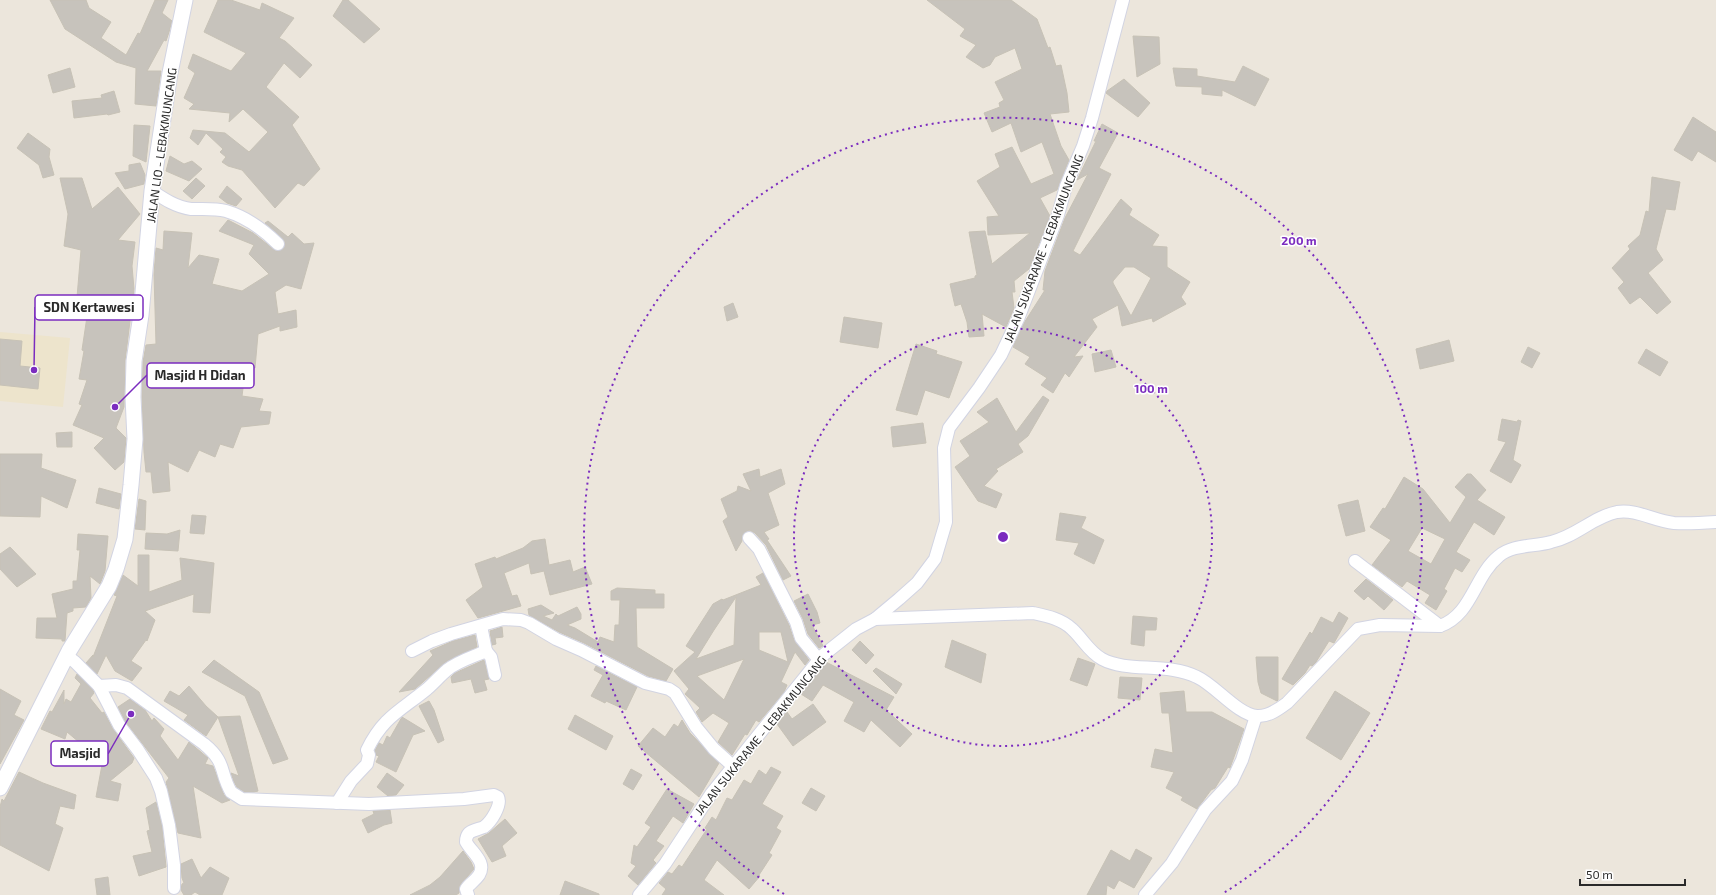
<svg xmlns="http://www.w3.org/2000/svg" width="1716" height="895" viewBox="0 0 1716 895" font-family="'Exo 2',sans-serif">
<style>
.education{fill:#ede4cc}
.building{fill:#c7c3bc;stroke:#c7c2b6;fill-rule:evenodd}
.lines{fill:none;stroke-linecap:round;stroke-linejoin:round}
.minor-casing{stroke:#d2d4e2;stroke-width:14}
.tertiary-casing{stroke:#d2d4e2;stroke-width:17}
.minor{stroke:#fff;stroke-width:12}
.tertiary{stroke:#fff;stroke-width:15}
.ring{fill:none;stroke:#7b2cbf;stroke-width:2;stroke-dasharray:2 4}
.labels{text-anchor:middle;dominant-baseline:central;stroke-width:3;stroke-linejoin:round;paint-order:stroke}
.street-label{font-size:12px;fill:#2a2a2a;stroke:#fff}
.centre{fill:#7b2cbf;stroke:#fff;stroke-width:2}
.ring-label{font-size:12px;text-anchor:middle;font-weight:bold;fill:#7b2cbf;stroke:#fff;stroke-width:3;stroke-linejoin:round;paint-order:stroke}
.leader{fill:none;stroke:#7b2cbf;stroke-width:1.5}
.callout-dot{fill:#7b2cbf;stroke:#fff;stroke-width:1.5}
.callout{fill:#fff;stroke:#7b2cbf;stroke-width:1.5}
.callout-label{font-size:13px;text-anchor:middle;font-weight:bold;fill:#2a2a2a}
</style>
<rect width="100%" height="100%" fill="#ece6dc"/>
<path class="education" d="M 0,332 L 70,338 L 63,407 L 0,401 Z"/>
<g class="building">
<path d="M 50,0 L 86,0 L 89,8 L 111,22 L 101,38 L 126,55 L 138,33 L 140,34 L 155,0 L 168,0 L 162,13 L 172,21 L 169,32 L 166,41 L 164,40 L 147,71 L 161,71 L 156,106 L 135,104 L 136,68 L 116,62 L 65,29 Z"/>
<path d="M 218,0 L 231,0 L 260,10 L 262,3 L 294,18 L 279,38 L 285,41 L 312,65 L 300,78 L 284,63 L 266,87 L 299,117 L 292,125 L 320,169 L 304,186 L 298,183 L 275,208 L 242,170 L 228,166 L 222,162 L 226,157 L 220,152 L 223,149 L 206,133 L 198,145 L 190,138 L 193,130 L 225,133 L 249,152 L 268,132 L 243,109 L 229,122 L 230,113 L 189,109 L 194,104 L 184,98 L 195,73 L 188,68 L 193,54 L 231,71 L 246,53 L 204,32 Z"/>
<path d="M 343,0 L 348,0 L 380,29 L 364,43 L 333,16 Z"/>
<path d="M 927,0 L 1011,0 L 1037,19 L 1048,48 L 1050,47 L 1056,66 L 1061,65 L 1067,93 L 1069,112 L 1050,114 L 1061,146 L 1069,160 L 1057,190 L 1040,198 L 1050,216 L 1029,269 L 1014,281 L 1015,292 L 1012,292 L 1014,308 L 1006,327 L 982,314 L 984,336 L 969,337 L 967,322 L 961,304 L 955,306 L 950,284 L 975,278 L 975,276 L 977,275 L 969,232 L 985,231 L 992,264 L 1030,233 L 988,235 L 987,217 L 999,216 L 977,181 L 1000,167 L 995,154 L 1012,147 L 1031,184 L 1054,174 L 1042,142 L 1021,152 L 1011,123 L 992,132 L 984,113 L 1000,107 L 999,103 L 1004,100 L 995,82 L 1022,69 L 1015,48 L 995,57 L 990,65 L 983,68 L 966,57 L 976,45 L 960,36 L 965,29 Z"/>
<path d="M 1133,36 L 1159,37 L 1160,64 L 1137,77 Z"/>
<path d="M 1243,66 L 1269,79 L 1255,106 L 1222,90 L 1222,96 L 1202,94 L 1202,87 L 1176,86 L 1173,68 L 1197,69 L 1197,76 L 1235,82 Z"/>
<path d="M 70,68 L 75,87 L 53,93 L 48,75 Z"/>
<path d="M 1124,79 L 1150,103 L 1138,117 L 1106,93 L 1107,91 Z"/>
<path d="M 114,91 L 120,112 L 108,115 L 107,114 L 74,118 L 72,101 L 102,98 L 101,95 Z"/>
<path d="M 1693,117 L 1716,132 L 1716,162 L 1698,151 L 1692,161 L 1674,150 Z"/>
<path d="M 1102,124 L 1118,133 L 1099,168 L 1111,174 L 1073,251 L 1080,255 L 1121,199 L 1132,209 L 1129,215 L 1159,235 L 1152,246 L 1167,247 L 1167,267 L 1190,282 L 1181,297 L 1186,304 L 1153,322 L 1152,318 L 1122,326 L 1118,305 L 1092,319 L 1097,327 L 1074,357 L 1083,356 L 1069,377 L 1065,373 L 1053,393 L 1041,385 L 1047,378 L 1025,364 L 1030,357 L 1013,347 L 1024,323 L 1045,290 L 1043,290 L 1045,271 L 1065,218 L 1088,174 L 1077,180 L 1096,141 L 1094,141 ZM 1125,267 L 1134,267 L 1151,278 L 1131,316 L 1113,283 L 1113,281 Z"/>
<path d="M 134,125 L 150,126 L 146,162 L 133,156 Z"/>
<path d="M 28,133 L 50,149 L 49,157 L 54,175 L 43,178 L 39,165 L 17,148 Z"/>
<path d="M 170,156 L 184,164 L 192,161 L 202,169 L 189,181 L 166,171 Z"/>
<path d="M 140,163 L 145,175 L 144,184 L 125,189 L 115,173 L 129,171 L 129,165 Z"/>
<path d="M 1652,177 L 1680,182 L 1675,210 L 1666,209 L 1656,249 L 1663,260 L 1648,273 L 1671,302 L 1657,314 L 1640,297 L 1630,304 L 1618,288 L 1624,282 L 1612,268 L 1630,249 L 1628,246 L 1640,235 L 1646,211 L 1649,212 Z"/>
<path d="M 60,178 L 82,178 L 92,209 L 118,187 L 140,214 L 118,240 L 135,242 L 132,266 L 134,289 L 125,361 L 124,407 L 116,428 L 126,438 L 124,462 L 115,470 L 94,448 L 104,438 L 73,425 L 82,405 L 79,404 L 87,380 L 79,379 L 84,351 L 82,350 L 88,310 L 76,309 L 81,250 L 64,246 L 68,214 Z"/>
<path d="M 196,178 L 205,186 L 192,199 L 183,191 Z"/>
<path d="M 227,186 L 242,199 L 236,206 L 227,203 L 219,197 Z"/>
<path d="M 228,220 L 253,233 L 276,251 L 283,249 L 285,242 L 283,239 L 265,223 L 268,221 L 288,237 L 292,233 L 304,244 L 314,243 L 301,289 L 286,285 L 275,292 L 278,314 L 296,310 L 297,327 L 280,331 L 280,326 L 258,334 L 255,368 L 246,365 L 242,396 L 263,399 L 259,411 L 271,412 L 269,424 L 241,427 L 233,448 L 220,444 L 215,457 L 199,450 L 188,472 L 168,462 L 170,491 L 153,493 L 151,472 L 146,472 L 144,452 L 142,397 L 143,362 L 146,345 L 156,344 L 154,274 L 156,248 L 163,250 L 164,231 L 192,233 L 188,268 L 199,255 L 219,259 L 212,284 L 242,291 L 269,274 L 249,254 L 254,245 L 219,231 Z"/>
<path d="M 733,303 L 738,317 L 727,321 L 724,307 Z"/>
<path d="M 844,317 L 882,323 L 878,348 L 840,342 Z"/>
<path d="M 0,339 L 22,341 L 20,366 L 40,368 L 38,389 L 0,385 Z"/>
<path d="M 1449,340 L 1454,361 L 1420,369 L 1416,349 Z"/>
<path d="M 916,344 L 937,351 L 936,354 L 962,362 L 949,398 L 925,390 L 917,415 L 896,410 Z"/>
<path d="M 1528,347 L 1540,353 L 1532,368 L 1521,362 Z"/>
<path d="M 1646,349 L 1668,362 L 1660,376 L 1638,363 Z"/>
<path d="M 1111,350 L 1116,367 L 1095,372 L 1092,354 Z"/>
<path d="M 1043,396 L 1049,400 L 1028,436 L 1018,444 L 1023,452 L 996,469 L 998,471 L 984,486 L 1002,494 L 996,508 L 978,501 L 955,467 L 970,456 L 960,441 L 989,422 L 977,412 L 997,398 L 1016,432 Z"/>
<path d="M 1502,419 L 1517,422 L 1518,420 L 1521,421 L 1513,460 L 1521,465 L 1511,483 L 1490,471 L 1506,442 L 1498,440 Z"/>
<path d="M 923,423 L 926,443 L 893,447 L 891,427 Z"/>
<path d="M 72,432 L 72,447 L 57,447 L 56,433 Z"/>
<path d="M 0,454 L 42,454 L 41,468 L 76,480 L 67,508 L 41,496 L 40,517 L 0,516 Z"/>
<path d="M 759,469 L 760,477 L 781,469 L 785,484 L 768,493 L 779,525 L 764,532 L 769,539 L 767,540 L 791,576 L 783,580 L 766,545 L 755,533 L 749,530 L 744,533 L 742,536 L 742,541 L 736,551 L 723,521 L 728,517 L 721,499 L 737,491 L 738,486 L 751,491 L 743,474 Z"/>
<path d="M 1467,474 L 1471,474 L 1486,490 L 1477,500 L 1505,517 L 1494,535 L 1474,522 L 1456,552 L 1470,560 L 1462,572 L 1455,568 L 1444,589 L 1447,591 L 1436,610 L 1425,603 L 1430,595 L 1407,581 L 1402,587 L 1372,565 L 1391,540 L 1370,527 L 1383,508 L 1385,509 L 1404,477 L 1423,489 L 1450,523 L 1466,497 L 1455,487 ZM 1422,528 L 1445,539 L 1431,564 L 1408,551 Z"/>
<path d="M 99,488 L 121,494 L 119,509 L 96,503 Z"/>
<path d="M 139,499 L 146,501 L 145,530 L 135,529 Z"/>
<path d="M 1358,500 L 1365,531 L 1346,536 L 1338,505 Z"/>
<path d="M 1060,513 L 1086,517 L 1081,528 L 1104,540 L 1094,564 L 1074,554 L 1079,543 L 1056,540 Z"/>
<path d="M 192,515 L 206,516 L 204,534 L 190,533 Z"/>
<path d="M 180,530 L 178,551 L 145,549 L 146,533 L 167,534 Z"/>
<path d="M 78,534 L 108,536 L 105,571 L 100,584 L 90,576 L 91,598 L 86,607 L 73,608 L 73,611 L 67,613 L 65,641 L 62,641 L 62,639 L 36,638 L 37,618 L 57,618 L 52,594 L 73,589 L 73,581 L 77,581 L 80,550 L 77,550 Z"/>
<path d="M 545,539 L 549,565 L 570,560 L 573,572 L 585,567 L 592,584 L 550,595 L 544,571 L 531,574 L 529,563 L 504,573 L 512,596 L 517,595 L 521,606 L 478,618 L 466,600 L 483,587 L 475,564 L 495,557 L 496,559 L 523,548 L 532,541 Z"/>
<path d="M 10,547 L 36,574 L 17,587 L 0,569 L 0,554 Z"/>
<path d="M 138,555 L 149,555 L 149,592 L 182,580 L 180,558 L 214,563 L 210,613 L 193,612 L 194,594 L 145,611 L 155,620 L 147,641 L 146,640 L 131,661 L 142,668 L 132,681 L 115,671 L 106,655 L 97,674 L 86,663 L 93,655 L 93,657 L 117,596 L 114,595 L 123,575 L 138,586 Z"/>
<path d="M 763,573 L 789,625 L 794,640 L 809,660 L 805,665 L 795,652 L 781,682 L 787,685 L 784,692 L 759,722 L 756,720 L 747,735 L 745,734 L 732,755 L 718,742 L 729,723 L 713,713 L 702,722 L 696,712 L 700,708 L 685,694 L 689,689 L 674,671 L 695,652 L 686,646 L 713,604 L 722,599 L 723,600 L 761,585 L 756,577 ZM 736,597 L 734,645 L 696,659 L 714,630 ZM 759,632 L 781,632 L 788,662 L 759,650 ZM 744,659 L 724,700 L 697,676 Z"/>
<path d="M 1366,579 L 1393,600 L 1384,610 L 1368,596 L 1364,600 L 1354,591 Z"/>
<path d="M 617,588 L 655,590 L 655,594 L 664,594 L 664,608 L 636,608 L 637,647 L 673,669 L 666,681 L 648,676 L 584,643 L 559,632 L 529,615 L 528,609 L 541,605 L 554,613 L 543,616 L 552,620 L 556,614 L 558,616 L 577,607 L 581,614 L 581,619 L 567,625 L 575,628 L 598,642 L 600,637 L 614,642 L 615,625 L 619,625 L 620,600 L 611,600 L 611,591 Z"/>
<path d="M 808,594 L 817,612 L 820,623 L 812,625 L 823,646 L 819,648 L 808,634 L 803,619 L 794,601 Z"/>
<path d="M 1339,612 L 1348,618 L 1334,643 L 1329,641 L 1316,662 L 1312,666 L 1310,665 L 1305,673 L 1293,685 L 1282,679 L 1310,632 L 1312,634 L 1321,617 L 1333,623 Z"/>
<path d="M 1133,616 L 1157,618 L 1156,630 L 1145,630 L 1144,646 L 1131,644 Z"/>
<path d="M 502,627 L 503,637 L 495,638 L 496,644 L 492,645 L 490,631 Z"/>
<path d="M 475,635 L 477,647 L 447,661 L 415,689 L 399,692 L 433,655 L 430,651 L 453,641 Z"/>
<path d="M 952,640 L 986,654 L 981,683 L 945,667 Z"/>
<path d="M 860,641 L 874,655 L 866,664 L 852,650 Z"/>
<path d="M 1256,657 L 1278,657 L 1278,700 L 1277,701 L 1261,693 L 1258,682 Z"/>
<path d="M 1078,658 L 1095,664 L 1087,686 L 1070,680 Z"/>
<path d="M 214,660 L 259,692 L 288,759 L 273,764 L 245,696 L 202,672 Z"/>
<path d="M 484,660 L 489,679 L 484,680 L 487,690 L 475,693 L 471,679 L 452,683 L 451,677 L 455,673 Z"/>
<path d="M 826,662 L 894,697 L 886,710 L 912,734 L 900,747 L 871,720 L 864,732 L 844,721 L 854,702 L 823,685 L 812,701 L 801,694 Z"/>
<path d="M 596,666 L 637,687 L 626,710 L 606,701 L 605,703 L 591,696 L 603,675 L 594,670 Z"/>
<path d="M 876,668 L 902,684 L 896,694 L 873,671 Z"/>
<path d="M 77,674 L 93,690 L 94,693 L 90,698 L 102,713 L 104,712 L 113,729 L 134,758 L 132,763 L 110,781 L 121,784 L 118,801 L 96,797 L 102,765 L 89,758 L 92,753 L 67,732 L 65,739 L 41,729 L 50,711 L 52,712 L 64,690 L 64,704 L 66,699 L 71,702 L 81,684 L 75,678 Z"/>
<path d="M 1120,677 L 1142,678 L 1140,700 L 1118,698 Z"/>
<path d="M 189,686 L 206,706 L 218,717 L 206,736 L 184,720 L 188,715 L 164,701 L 170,691 L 179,696 Z"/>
<path d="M 0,689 L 21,701 L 14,715 L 24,720 L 0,764 Z"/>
<path d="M 1184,691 L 1186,712 L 1212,712 L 1244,729 L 1230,768 L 1228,767 L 1215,788 L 1211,790 L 1197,809 L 1181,800 L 1183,797 L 1166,788 L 1174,772 L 1151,767 L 1155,749 L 1173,753 L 1169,713 L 1162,713 L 1160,693 Z"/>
<path d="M 1335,691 L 1370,713 L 1341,760 L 1306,738 Z"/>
<path d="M 130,699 L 145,710 L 152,721 L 154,718 L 164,729 L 160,736 L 178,760 L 189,742 L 208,758 L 205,764 L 213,766 L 224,795 L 230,800 L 222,803 L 193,786 L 201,838 L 178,833 L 166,782 L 169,778 L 125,721 L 118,707 Z"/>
<path d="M 429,701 L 434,710 L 444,740 L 438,743 L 419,706 Z"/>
<path d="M 813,704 L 826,722 L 793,746 L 777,724 L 787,712 L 792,719 Z"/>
<path d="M 575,715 L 613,736 L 606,750 L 568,729 Z"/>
<path d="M 240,716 L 258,791 L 254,792 L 244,792 L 237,787 L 234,782 L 231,773 L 239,776 L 218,717 Z"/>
<path d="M 402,717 L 425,731 L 413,735 L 396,772 L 376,762 L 379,756 L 376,755 L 375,750 L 379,743 L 383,745 L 387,736 L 390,738 Z"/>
<path d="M 682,720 L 690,733 L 719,763 L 699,797 L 638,746 L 653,728 L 665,737 L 674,724 L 678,727 Z"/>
<path d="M 771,767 L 781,772 L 762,804 L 783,816 L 776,828 L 781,831 L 769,853 L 772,855 L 759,875 L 760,876 L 749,889 L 717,860 L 704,880 L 724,895 L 662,895 L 666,889 L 659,883 L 668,872 L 672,874 L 679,865 L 682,867 L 707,829 L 705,828 L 712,817 L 716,820 L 727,798 L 732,800 L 744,780 L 751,784 L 759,770 L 766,775 Z"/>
<path d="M 631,769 L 642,775 L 633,790 L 623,784 Z"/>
<path d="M 19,772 L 43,783 L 76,795 L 74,809 L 60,806 L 55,824 L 63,828 L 49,871 L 0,845 L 0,807 L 2,799 L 4,801 Z"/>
<path d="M 387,773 L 404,785 L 396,795 L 388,796 L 377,787 Z"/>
<path d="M 811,788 L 825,796 L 816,811 L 802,803 Z"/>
<path d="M 667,789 L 694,804 L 683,823 L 673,816 L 656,841 L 664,846 L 653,860 L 656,863 L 638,885 L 628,876 L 636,866 L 631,863 L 634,845 L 637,847 L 651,827 L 645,823 Z"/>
<path d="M 156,802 L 162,826 L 166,867 L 139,876 L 133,856 L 152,852 L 147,831 L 150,830 L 146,808 Z"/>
<path d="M 390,810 L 392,823 L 384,825 L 368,833 L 362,820 L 374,814 L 373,811 Z"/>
<path d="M 505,819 L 517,833 L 502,846 L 506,856 L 492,862 L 478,839 L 489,833 Z"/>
<path d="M 1136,849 L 1152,858 L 1134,888 L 1119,880 L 1114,889 L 1107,885 L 1106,895 L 1087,895 L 1111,850 L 1130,861 Z"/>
<path d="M 463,851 L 471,862 L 474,869 L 460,885 L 459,893 L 456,895 L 410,895 L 430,885 L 440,877 Z"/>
<path d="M 192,859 L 201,878 L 210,867 L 229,878 L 222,895 L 200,895 L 195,892 L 191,895 L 184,895 L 181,890 L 182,884 L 184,883 L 182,878 L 181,864 Z"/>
<path d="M 108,877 L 110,895 L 97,895 L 95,879 Z"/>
<path d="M 565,881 L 599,894 L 599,895 L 560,895 Z"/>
</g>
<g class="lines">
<defs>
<g id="minor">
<path d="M 152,191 C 164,199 176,207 191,209 C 202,209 215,208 226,211 C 246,217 264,230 278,244"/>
<path d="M 749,538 L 759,549 L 796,622 L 801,638 L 819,660"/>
<path d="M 1355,561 L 1440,626"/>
<path d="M 875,619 L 1033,613 C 1047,616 1062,619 1072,629 C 1083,639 1089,652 1102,659 C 1128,673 1166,662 1197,677 C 1215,685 1238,715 1257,716 C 1268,717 1279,709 1287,703 L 1358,629 L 1380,625 L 1440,626 C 1472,615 1474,576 1499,556 C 1513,544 1535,547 1551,542 C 1575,537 1593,517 1617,512 C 1637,509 1654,521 1674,523 C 1687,524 1702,523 1716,522"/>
<path d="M 481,626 L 486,651"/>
<path d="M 412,651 L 432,641 L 451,634 L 503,619 L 521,620 L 529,623 L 556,639 L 581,650 L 645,683 L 669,689 L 675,693 L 696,727 L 714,749 L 734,767"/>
<path d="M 66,655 L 75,662 L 99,686 L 119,725 L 138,750 L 156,778 L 161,791 L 169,825 L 174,865 L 174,888"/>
<path d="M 99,686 L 116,685 L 127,688 L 204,744 C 227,763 219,771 231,792 L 242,799 L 369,804 L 464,799 L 494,795 L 498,797 C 502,805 491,822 484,827 C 479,829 473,830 469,833 C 466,836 466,839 466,842 C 472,853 487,862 479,875 C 475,881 469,884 466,889 L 468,895"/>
<path d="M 337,803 L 351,781 L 367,764 L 369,755 L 367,750 C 383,717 400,711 427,689 C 434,683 440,676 447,670 C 458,661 473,657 486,651 L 491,657 L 495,675"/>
<path d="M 639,895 L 665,864 L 711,794 L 822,656 L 856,629 L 875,619 L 899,599 L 917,583 L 935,559 L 946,522 L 944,448 L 949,428 L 979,388 L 1001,355 L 1018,319 L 1058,215 L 1066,186 L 1083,146 L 1092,118 L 1123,0"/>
<path d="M 1145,895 L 1172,863 L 1205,810 L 1232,781 L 1242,760 L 1256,716"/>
</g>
<path id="tertiary" d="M 0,788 L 69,651 L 109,586 L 116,569 L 125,539 L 131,485 L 135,439 L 133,397 L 134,361 L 141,315 L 152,191 L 170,73 L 185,0"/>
</defs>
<use href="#minor" class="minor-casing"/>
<use href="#tertiary" class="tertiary-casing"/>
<use href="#minor" class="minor"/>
<use href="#tertiary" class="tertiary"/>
</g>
<g class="ring">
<circle cx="1003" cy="537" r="209"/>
<path d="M784 894A419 419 0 1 1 1222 894"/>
</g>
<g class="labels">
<g class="street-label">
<text transform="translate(161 145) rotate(-82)">JALAN LIO - LEBAKMUNCANG</text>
<text transform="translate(1043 248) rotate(-69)">JALAN SUKARAME - LEBAKMUNCANG</text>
<text transform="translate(760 735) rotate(-51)">JALAN SUKARAME - LEBAKMUNCANG</text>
</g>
</g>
<circle cx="1003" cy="537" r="6" class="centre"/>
<g class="ring-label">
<text x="1299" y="245">200 m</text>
<text x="1151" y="393">100 m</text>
</g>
<path class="leader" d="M34 370L35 307M115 407L147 375M131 714L108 754"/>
<g class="callout-dot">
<circle cx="34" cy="370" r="4"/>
<circle cx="115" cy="407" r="4"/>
<circle cx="131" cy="714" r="4"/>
</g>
<g class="callout">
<rect x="35" y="295" width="108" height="25" rx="4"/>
<rect x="147" y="363" width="107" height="25" rx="4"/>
<rect x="51" y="741" width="57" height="25" rx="4"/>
</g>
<g class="callout-label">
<text x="89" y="312">SDN Kertawesi</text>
<text x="200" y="380">Masjid H Didan</text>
<text x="80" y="758">Masjid</text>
</g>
<path d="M1580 879v6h105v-6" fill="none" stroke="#2a2a2a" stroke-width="2"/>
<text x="1586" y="879" font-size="12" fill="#2a2a2a" stroke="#ffffff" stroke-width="3" paint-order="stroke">50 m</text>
</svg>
